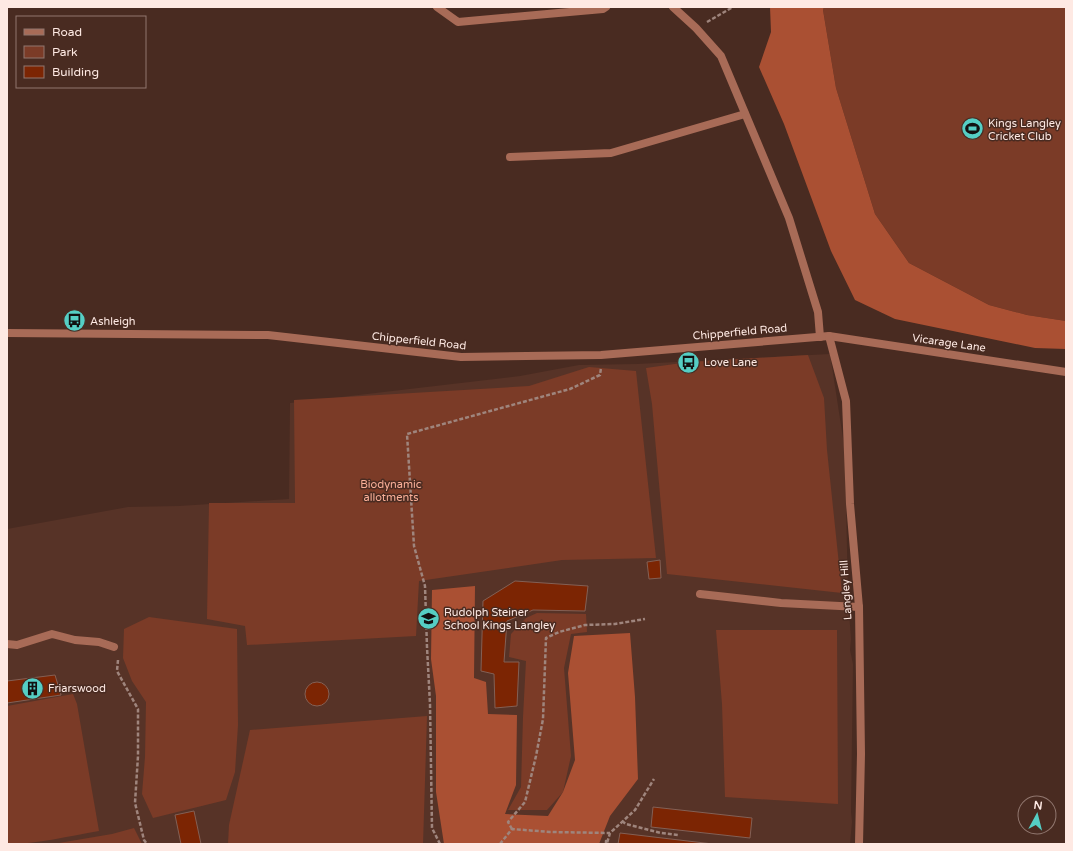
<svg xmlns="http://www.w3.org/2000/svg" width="1073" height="851" viewBox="0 0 1073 851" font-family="'Varela Round',sans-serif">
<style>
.built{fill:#573327}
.green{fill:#7b3b27}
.forest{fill:#aa5033}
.building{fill:#7c2503;stroke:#836055}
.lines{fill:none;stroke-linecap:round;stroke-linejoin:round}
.path{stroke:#9f857d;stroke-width:2.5;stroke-dasharray:4 2;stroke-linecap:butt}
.lane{stroke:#a86b57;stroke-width:8}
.street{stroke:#a86b57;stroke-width:8}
.labels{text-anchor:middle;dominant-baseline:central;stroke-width:3;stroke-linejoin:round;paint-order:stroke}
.poi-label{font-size:11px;fill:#fee9e3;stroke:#492b21;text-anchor:start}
.street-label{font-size:11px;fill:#fee9e3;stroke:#492b21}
.park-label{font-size:11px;fill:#faaf98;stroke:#492b21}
</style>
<rect width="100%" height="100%" fill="#492b21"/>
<path class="built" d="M 830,354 L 845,451 L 848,598 L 851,639 L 850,650 L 853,664 L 851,812 L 852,822 L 850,844 L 7,844 L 7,529 L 128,507 L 179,506 L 289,499 L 290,403 L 520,376 L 579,365 L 637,364 Z"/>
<g class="green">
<path d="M 824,7 L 1066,7 L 1066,321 L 1027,315 L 989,305 L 909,263 L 875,214 L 836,88 L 823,10 Z"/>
<path d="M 808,355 L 824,398 L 827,450 L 842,593 L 667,574 L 652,404 L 646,368 L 689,362 Z"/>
<path d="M 589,367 L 636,371 L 656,558 L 562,560 L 419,581 L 416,636 L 247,645 L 245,626 L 207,619 L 209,503 L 295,503 L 294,400 L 529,386 Z"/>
<path d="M 537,613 L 586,614 L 587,632 L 571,634 L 564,668 L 571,756 L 563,792 L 547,810 L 508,810 L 521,787 L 523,717 L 526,661 L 509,657 L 511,634 L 526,618 Z"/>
<path d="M 149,617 L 237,629 L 238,725 L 235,772 L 226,800 L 153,818 L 142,794 L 145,757 L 146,702 L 132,681 L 123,658 L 124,629 Z"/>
<path d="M 716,630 L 837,630 L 838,804 L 725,797 L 722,704 Z"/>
<path d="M 73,694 L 77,704 L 99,831 C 69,836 38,844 7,844 L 7,706 Z"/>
<path d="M 427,716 L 423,844 L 228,844 L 229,825 L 250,730 Z"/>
<path d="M 134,828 L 142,844 L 53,844 L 112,834 Z"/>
</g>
<g class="forest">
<path d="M 770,7 L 824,7 L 823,10 L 836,88 L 875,214 L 909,263 L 989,305 L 1027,315 L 1066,321 L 1066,349 L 1035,348 L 895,319 L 855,300 L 831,251 L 784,124 L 759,67 L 771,32 Z"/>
<path d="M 475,586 L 474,678 L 486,682 L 488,714 L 517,715 L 516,785 L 505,814 L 548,816 L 563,792 L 575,760 L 568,673 L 574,636 L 630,633 L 635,697 L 638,779 L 610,816 L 599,844 L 444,844 L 436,792 L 436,696 L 431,659 L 432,590 Z"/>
</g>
<g class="building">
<path d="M 660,560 L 661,578 L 649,579 L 647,562 Z"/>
<path d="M 515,581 L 588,586 L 585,611 L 533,610 L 507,621 L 504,662 L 519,662 L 517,706 L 495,708 L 494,674 L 481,671 L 483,601 Z"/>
<path d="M 55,675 L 61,695 L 7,703 L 7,681 Z"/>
<circle cx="317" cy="694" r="12"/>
<path d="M 653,807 L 752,818 L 750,838 L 651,827 Z"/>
<path d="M 194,811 L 201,844 L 181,844 L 175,815 Z"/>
<path d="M 620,833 L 713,844 L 618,844 Z"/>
</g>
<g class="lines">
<g class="path">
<path d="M 707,22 L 733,7"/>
<path d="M 118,660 L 117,671 L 138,709 L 138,756 L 135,803 L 144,840 L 147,844"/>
<path d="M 622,821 L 626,824 L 661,833 L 678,835"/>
<path d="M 512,829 L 508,822 L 525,802 L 536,756 L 543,719 L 546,638 L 559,632 L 585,625 L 615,624 L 645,619"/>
<path d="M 440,844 L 432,828 L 430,704 L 427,647 L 425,586 L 414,546 L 407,434 L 570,389 L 600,375 L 601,368"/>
<path d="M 500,844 L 512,829 L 550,832 L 610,833"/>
<path d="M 606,844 L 606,841 L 607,843 L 610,833 L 635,810 L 654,779"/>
</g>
<g class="lane">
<path d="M 510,157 L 611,153 L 745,114"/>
<path d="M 700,594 L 781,603 L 859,607"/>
<path d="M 7,644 L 17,645 L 52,634 L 75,640 L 99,642 L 114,647"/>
</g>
<g class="street">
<path d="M 437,7 L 458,22 L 603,9 L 606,7"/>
<path d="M 673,7 L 696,28 L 721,56 L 789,218 L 818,312 L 820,337"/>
<path d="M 7,333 L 268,335 L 461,357 L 601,355 L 829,336 L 1066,372"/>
<path d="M 829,336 L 846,401 L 850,504 L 859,607 L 861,754 L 859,844"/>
</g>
</g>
<defs>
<symbol id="stadium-disc" viewBox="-11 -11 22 22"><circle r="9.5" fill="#55cec4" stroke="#492b21"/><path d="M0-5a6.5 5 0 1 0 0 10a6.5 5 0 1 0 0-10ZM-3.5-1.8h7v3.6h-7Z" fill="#111"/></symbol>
<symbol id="bus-disc" viewBox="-11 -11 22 22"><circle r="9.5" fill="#55cec4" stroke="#492b21"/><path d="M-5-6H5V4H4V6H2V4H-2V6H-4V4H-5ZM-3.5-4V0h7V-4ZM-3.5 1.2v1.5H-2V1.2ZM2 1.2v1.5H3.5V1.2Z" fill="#111"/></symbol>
<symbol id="school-disc" viewBox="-11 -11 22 22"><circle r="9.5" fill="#55cec4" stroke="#492b21"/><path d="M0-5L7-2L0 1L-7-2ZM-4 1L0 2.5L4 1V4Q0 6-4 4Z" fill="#111"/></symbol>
<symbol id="building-disc" viewBox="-11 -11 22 22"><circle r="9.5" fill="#55cec4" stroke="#492b21"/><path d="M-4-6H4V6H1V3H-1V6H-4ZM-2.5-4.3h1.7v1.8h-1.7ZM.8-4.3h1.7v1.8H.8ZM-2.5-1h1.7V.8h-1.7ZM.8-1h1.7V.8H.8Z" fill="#111"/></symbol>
</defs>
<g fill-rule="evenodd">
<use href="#stadium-disc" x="960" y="116" width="25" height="25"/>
<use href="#bus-disc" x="62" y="308" width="25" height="25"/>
<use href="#bus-disc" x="676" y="350" width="25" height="25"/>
<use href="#school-disc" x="416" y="606" width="25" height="25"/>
<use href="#building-disc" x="20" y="676" width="25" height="25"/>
</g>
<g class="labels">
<g class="poi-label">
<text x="988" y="123">Kings Langley<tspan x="988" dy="13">Cricket Club</tspan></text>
<text x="90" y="321">Ashleigh</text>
<text x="704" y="362">Love Lane</text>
<text x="444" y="612">Rudolph Steiner<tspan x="444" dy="13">School Kings Langley</tspan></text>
<text x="48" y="688">Friarswood</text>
</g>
<g class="street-label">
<text transform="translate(740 332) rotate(-5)">Chipperfield Road</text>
<text transform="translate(419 341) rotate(6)">Chipperfield Road</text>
<text transform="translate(949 343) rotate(8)">Vicarage Lane</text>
<text transform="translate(846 590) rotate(-94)">Langley Hill</text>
</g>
<g class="park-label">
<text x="391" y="484">Biodynamic<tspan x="391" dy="13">allotments</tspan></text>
</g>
</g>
<rect width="1073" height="851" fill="none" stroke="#fee9e3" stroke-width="16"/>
<rect x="16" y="16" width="130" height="72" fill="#492b21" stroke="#91776f"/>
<rect x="24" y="29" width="20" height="6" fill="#a86b57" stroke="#91776f"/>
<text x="52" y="36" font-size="12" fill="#fee9e3">Road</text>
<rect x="24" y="46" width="20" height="12" fill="#7b3b27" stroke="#91776f"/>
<text x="52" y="56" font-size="12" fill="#fee9e3">Park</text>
<rect x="24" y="66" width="20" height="12" fill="#7c2503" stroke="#91776f"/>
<text x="52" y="76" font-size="12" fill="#fee9e3">Building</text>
<g transform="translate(1037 815) rotate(7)"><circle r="19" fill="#492b21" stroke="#91776f"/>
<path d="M0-3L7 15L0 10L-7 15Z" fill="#55cec4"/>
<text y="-6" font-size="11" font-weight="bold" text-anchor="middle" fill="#fee9e3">N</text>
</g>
</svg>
